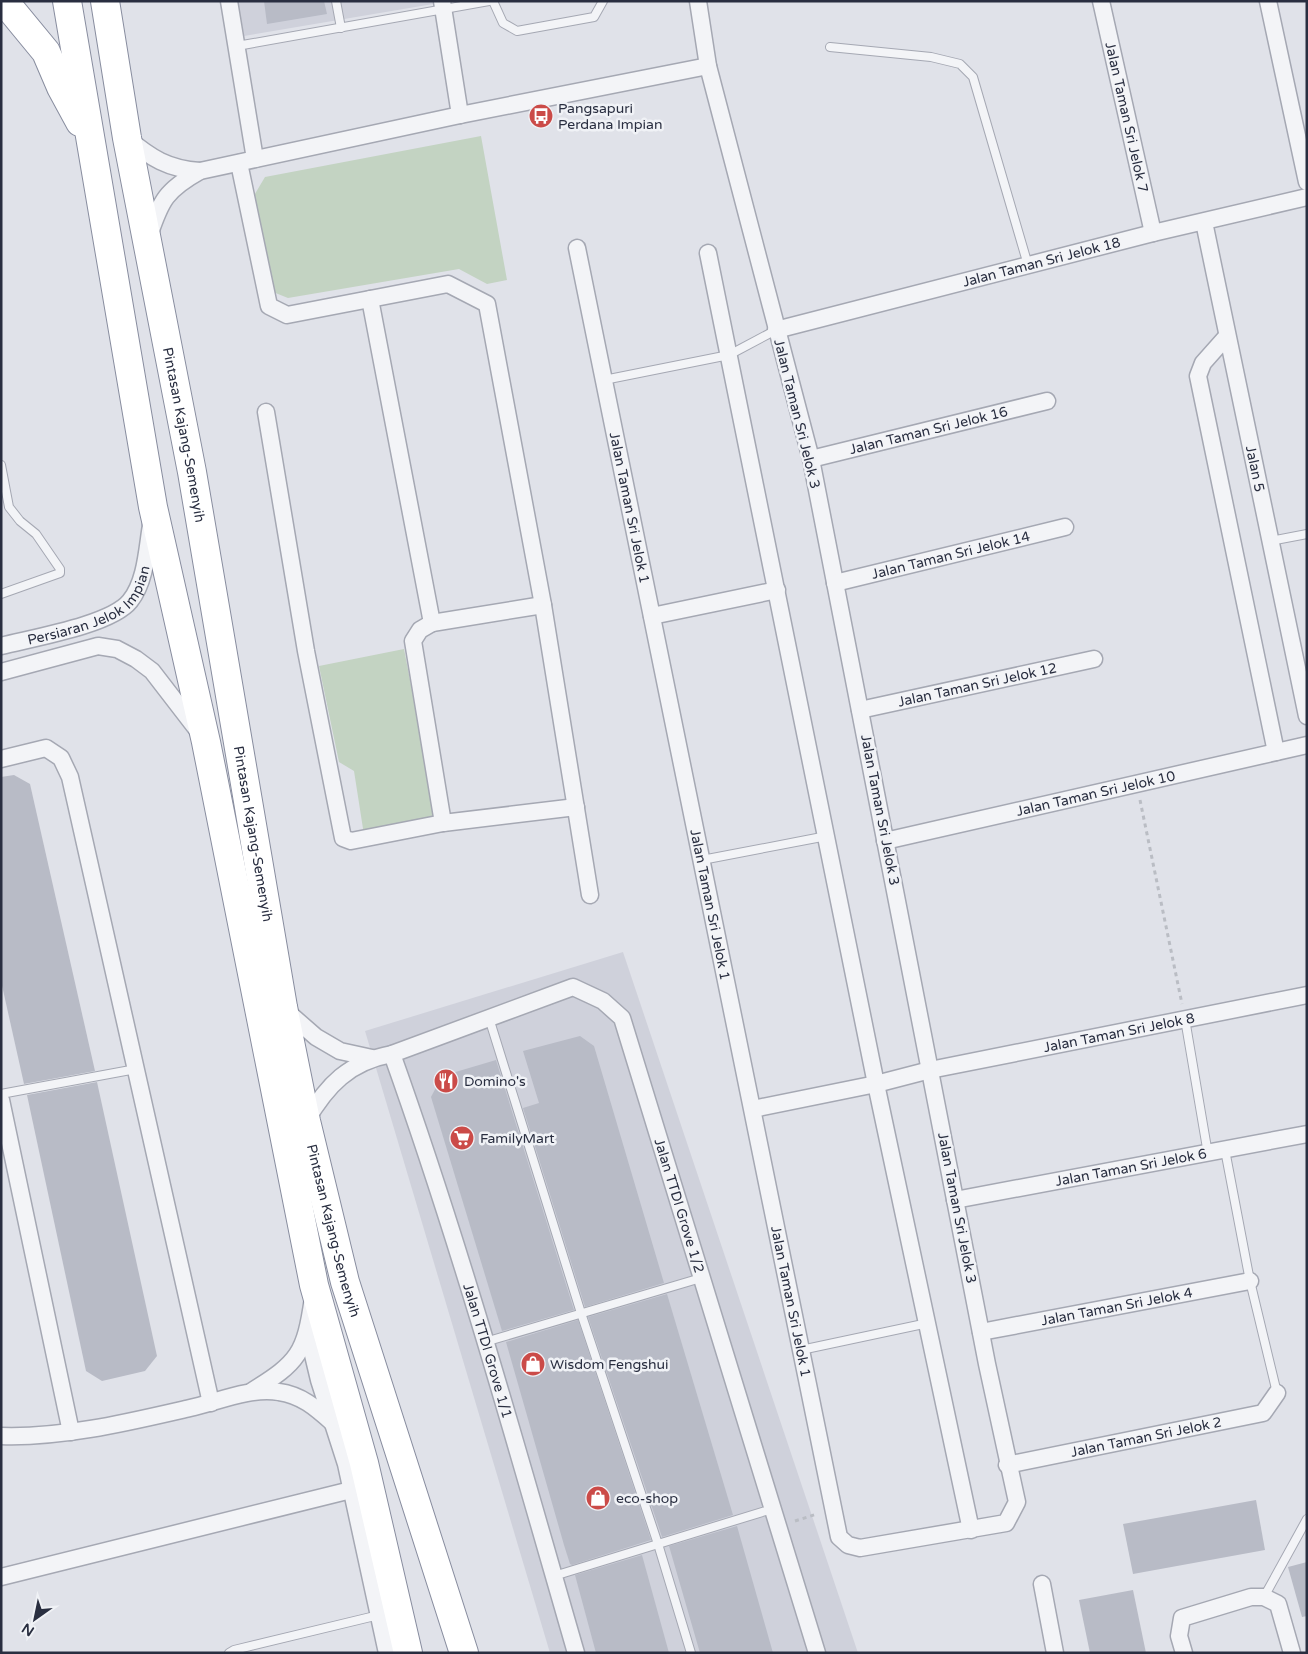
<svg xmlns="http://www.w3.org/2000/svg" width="1308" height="1654" viewBox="0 0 1308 1654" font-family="'Varela Round',sans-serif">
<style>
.built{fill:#cfd1db}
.green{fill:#c3d3c2}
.building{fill:#b8bbc6}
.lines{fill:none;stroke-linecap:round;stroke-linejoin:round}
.lane-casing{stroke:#a5a8b3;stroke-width:10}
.street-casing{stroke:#a5a8b3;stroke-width:19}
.highway-casing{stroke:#888d9f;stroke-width:30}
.path{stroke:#babdc4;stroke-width:3;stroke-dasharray:4 4;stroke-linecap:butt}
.lane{stroke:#f3f4f7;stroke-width:8}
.street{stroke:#f3f4f7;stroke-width:16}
.highway{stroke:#fff;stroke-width:28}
.labels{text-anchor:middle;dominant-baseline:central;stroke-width:5;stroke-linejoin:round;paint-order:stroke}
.poi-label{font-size:14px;fill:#292e40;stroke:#f0f2f6;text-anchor:start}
.street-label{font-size:14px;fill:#292e40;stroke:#f0f2f6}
</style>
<rect width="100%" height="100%" fill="#e0e2e9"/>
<g class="built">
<path d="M 238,1 L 432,1 L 433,4 L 244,36 Z"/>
<path d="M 623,952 L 858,1653 L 550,1653 L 365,1031 Z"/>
</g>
<g class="green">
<path d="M 481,136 L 507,280 L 487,284 L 459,269 L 288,298 L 273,292 L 252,199 L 265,177 Z"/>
<path d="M 404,649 L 437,819 L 364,835 L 354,771 L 339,762 L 319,666 Z"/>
</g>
<g class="building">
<path d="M 264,1 L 324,1 L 327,14 L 267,24 Z"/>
<path d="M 14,775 L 30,784 L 95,1071 L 24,1084 L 1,981 L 1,777 Z"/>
<path d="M 580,1036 L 594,1046 L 664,1283 L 585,1307 L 523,1108 L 539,1103 L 523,1051 Z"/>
<path d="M 496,1060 L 574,1310 L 502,1331 L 431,1097 L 442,1076 Z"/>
<path d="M 97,1082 L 157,1356 L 145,1371 L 102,1381 L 86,1371 L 27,1095 Z"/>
<path d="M 667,1294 L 733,1515 L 662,1537 L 588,1317 Z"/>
<path d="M 578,1320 L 651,1540 L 572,1565 L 570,1564 L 564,1545 L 506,1342 Z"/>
<path d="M 1256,1500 L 1265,1550 L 1133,1574 L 1123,1524 Z"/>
<path d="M 737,1526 L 773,1653 L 700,1653 L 669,1546 Z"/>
<path d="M 642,1555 L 669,1653 L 596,1653 L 575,1575 Z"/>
<path d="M 1307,1562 L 1307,1616 L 1302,1617 L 1288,1567 Z"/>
<path d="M 1133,1590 L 1146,1653 L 1090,1653 L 1079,1600 Z"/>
</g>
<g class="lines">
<defs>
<g id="lane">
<path d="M 336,1 L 341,28"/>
<path d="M 493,1 L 503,23 L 517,31 L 594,17 L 603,1"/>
<path d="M 237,46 L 489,1"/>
<path d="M 830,47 L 931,57 L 960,64 L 973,77 L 1028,265"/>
<path d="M 604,380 L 729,355 L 776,330"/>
<path d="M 1,465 L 9,507 L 20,521 L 36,534 L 60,569 L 60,573 L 1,594"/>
<path d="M 1270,541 L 1307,534"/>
<path d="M 702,860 L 827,836"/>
<path d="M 489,1018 L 581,1313 L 658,1544 L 691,1653"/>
<path d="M 1185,1019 L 1208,1154"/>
<path d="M 1,1094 L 136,1069"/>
<path d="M 1225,1150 L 1250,1281 L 1277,1393"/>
<path d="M 485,1342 L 701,1278"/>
<path d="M 801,1350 L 928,1323"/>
<path d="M 554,1576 L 772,1509"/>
<path d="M 1264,1597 L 1307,1519"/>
<path d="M 229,1653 L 234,1650 L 379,1615"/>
</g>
<g id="street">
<path d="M 229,1 L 255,159"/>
<path d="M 442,1 L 460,115"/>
<path id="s1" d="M 1101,1 L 1153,233"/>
<path d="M 1268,1 L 1307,182"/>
<path d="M 127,138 C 151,158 168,169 200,171"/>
<path d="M 239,163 L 269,306 L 287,315 L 448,284 L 487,304 L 543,605 L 590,895"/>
<path id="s2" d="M 1204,222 L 1307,716"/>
<path d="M 149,236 C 161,200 166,190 200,171 L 460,115 L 708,66"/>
<path id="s3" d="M 577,248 L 839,1537 L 848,1545 L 860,1548 L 1006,1523 L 1017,1502 L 987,1364 L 811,459 L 708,66 L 698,1"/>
<path d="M 708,253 L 876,1084 L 971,1530"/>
<path d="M 370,299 L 432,623 L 420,630 L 413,641 L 443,823"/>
<path id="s4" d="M 776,330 L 1153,233 L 1307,197"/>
<path d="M 1227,336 L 1203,363 L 1198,376 L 1276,752"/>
<path d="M 266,412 L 306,651 L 343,838 L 351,841 L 443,823 L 576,807"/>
<path id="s5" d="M 811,459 L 1047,401"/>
<path id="s6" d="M 835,583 L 1065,527"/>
<path d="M 652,616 L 777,590"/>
<path d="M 432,623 L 543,605"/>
<path id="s7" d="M 1,646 C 32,638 111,625 130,601 C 146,581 147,549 151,525"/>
<path d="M 1,672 L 98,646 L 117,649 L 136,659 L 152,671 L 199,732"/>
<path id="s8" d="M 860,710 L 1094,659"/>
<path d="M 1,759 L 46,748 L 61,758 L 70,777 L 211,1403"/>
<path id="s9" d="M 885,841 L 1307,745"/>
<path d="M 284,1009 L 316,1037 L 340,1051 L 372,1058"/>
<path id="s10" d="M 392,1054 C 462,1250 518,1452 576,1653"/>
<path d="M 1,1100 L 71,1432"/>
<path id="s11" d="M 753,1109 L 876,1084 L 930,1070 L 1307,995"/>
<path id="s12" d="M 306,1121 C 327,1085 349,1062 392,1054 L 573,987 L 603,1001 L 622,1018 L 817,1653"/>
<path id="s13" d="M 955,1200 L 1307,1134"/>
<path id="s14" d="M 981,1332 L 1250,1281"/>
<path d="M 308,1334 L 319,1380 L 346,1464 L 387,1653"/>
<path d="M 252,1391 C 299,1362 305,1353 313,1298"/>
<path d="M 1,1436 C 64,1438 129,1422 190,1408 C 217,1402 250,1387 279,1392 C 302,1395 317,1409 334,1424"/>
<path id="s15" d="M 1007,1465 L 1263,1413 L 1277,1393"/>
<path d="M 1,1577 L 351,1490"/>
<path d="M 1042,1584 L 1055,1653"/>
<path d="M 1184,1653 L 1179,1636 L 1182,1618 L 1251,1597 L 1264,1597 L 1278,1604 L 1292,1653"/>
</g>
<g id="highway">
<path d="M 4,1 L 46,52 L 61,87 L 80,122"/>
<path d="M 67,1 L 153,507 L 206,742 L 314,1285 L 364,1463 L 408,1653"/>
<path id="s16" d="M 105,1 L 127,138 L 192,472 L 283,1007 L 306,1121 L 345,1282 L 464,1653"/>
</g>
</defs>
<use href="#lane" class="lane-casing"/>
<use href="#street" class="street-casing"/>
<use href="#highway" class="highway-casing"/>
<g class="path">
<path d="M 1140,800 L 1182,1004"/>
<path d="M 795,1521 L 817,1514"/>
</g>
<use href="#lane" class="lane"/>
<use href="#street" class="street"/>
<use href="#highway" class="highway"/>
</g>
<defs>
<symbol id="bus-disc" viewBox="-11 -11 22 22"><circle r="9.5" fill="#cb4b48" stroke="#f0f2f6"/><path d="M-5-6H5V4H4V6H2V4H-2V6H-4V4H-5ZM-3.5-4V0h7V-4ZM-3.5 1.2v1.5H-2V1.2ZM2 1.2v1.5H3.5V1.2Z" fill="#fff"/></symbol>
<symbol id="restaurant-disc" viewBox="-11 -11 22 22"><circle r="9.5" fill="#cb4b48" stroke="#f0f2f6"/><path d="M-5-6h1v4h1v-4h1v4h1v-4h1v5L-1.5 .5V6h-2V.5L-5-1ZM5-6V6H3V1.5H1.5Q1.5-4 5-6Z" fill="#fff"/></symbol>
<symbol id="supermarket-disc" viewBox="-11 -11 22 22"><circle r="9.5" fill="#cb4b48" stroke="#f0f2f6"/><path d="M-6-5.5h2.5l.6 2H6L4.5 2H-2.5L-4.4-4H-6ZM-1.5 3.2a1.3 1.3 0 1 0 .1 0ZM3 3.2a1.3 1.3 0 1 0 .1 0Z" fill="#fff"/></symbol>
<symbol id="shop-disc" viewBox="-11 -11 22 22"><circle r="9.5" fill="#cb4b48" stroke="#f0f2f6"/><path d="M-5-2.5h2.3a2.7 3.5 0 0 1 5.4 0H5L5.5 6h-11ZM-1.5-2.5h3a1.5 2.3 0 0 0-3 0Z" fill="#fff"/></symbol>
</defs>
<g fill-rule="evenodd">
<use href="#bus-disc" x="527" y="102" width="28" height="28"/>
<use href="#restaurant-disc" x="432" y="1067" width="28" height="28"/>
<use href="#supermarket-disc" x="448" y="1124" width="28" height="28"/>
<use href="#shop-disc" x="519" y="1350" width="28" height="28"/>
<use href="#shop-disc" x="584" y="1484" width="28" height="28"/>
</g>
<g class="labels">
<g class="poi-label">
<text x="558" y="108">Pangsapuri<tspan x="558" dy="16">Perdana Impian</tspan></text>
<text x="464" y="1081">Domino's</text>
<text x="480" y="1138">FamilyMart</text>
<text x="550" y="1364">Wisdom Fengshui</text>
<text x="616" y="1498">eco-shop</text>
</g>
<g class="street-label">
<text stroke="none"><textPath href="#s1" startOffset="119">Jalan Taman Sri Jelok 7</textPath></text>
<text stroke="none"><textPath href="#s4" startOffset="274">Jalan Taman Sri Jelok 18</textPath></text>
<text transform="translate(797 414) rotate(76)">Jalan Taman Sri Jelok 3</text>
<text stroke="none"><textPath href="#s5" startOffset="121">Jalan Taman Sri Jelok 16</textPath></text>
<text stroke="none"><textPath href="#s16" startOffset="441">Pintasan Kajang-Semenyih</textPath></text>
<text stroke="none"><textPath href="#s2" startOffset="252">Jalan 5</textPath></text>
<text stroke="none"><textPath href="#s3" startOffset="265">Jalan Taman Sri Jelok 1</textPath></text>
<text stroke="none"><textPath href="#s6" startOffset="119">Jalan Taman Sri Jelok 14</textPath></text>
<text stroke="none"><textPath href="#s7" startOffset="102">Persiaran Jelok Impian</textPath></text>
<text stroke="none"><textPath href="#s8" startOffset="120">Jalan Taman Sri Jelok 12</textPath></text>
<text stroke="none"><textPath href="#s9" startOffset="216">Jalan Taman Sri Jelok 10</textPath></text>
<text transform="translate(880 810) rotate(79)">Jalan Taman Sri Jelok 3</text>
<text stroke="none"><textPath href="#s16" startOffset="846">Pintasan Kajang-Semenyih</textPath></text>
<text stroke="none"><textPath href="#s3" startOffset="670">Jalan Taman Sri Jelok 1</textPath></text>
<text stroke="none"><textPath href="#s11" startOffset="374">Jalan Taman Sri Jelok 8</textPath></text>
<text stroke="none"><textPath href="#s13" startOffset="179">Jalan Taman Sri Jelok 6</textPath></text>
<text stroke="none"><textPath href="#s12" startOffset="561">Jalan TTDI Grove 1/2</textPath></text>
<text transform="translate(957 1208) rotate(79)">Jalan Taman Sri Jelok 3</text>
<text stroke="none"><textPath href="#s16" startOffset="1251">Pintasan Kajang-Semenyih</textPath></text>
<text stroke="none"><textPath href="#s3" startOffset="1075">Jalan Taman Sri Jelok 1</textPath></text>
<text stroke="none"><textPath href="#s14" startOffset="138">Jalan Taman Sri Jelok 4</textPath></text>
<text stroke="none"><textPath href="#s10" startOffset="312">Jalan TTDI Grove 1/1</textPath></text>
<text stroke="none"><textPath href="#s15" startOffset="142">Jalan Taman Sri Jelok 2</textPath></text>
</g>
</g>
<rect width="1308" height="1654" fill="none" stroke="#292e40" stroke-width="5"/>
<g transform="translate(35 1619) rotate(213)" stroke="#f0f2f6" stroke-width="4" paint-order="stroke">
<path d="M0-4L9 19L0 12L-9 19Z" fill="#292e40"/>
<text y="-8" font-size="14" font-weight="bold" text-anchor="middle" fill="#292e40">N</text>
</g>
</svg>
